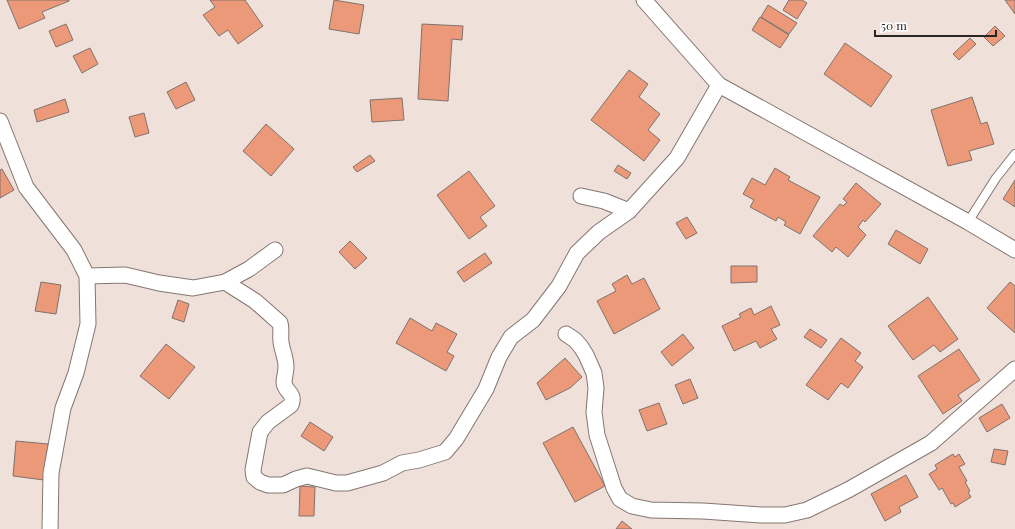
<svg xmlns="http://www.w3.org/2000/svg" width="1015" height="529" viewBox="0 0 1015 529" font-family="'Playfair Display',serif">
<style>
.building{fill:#eb9978;stroke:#80726d}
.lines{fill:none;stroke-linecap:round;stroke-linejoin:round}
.service-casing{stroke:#847671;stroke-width:10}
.minor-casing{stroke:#847671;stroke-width:17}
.service{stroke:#fff;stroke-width:8}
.minor{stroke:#fff;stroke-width:15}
</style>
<rect width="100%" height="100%" fill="#f0e0da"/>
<g class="building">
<path d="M 7,0 L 69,0 L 69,1 L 42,12 L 45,18 L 19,29 Z"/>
<path d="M 210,0 L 245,0 L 263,26 L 238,44 L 228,30 L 219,36 L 203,15 L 215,7 Z"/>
<path d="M 334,0 L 364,5 L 359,34 L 329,29 Z"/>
<path d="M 789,0 L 802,0 L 807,3 L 797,19 L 783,10 Z"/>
<path d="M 1005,0 L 1015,0 L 1015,14 Z"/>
<path d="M 768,5 L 797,23 L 789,34 L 761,17 Z"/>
<path d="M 760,17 L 789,35 L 780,48 L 752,30 Z"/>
<path d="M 66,24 L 73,40 L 56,47 L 49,31 Z"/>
<path d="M 422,24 L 463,26 L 462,40 L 452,39 L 448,101 L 418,99 Z"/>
<path d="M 995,26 L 1005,36 L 993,46 L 984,37 Z"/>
<path d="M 970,38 L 976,44 L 959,60 L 953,54 Z"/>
<path d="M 845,43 L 892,76 L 871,107 L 824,74 Z"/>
<path d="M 90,48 L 98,64 L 82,73 L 73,56 Z"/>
<path d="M 629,70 L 648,84 L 639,97 L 660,114 L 648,130 L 660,140 L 644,161 L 591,120 Z"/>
<path d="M 186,82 L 195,100 L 176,109 L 167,92 Z"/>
<path d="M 972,97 L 981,124 L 987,122 L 994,144 L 969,151 L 972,160 L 948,166 L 931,110 Z"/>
<path d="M 402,98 L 404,120 L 372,122 L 370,100 Z"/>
<path d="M 65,99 L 69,112 L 37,122 L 34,110 Z"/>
<path d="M 144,113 L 149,133 L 135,137 L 129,117 Z"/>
<path d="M 266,124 L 294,149 L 271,176 L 243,151 Z"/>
<path d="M 370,155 L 375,161 L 357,172 L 353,167 Z"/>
<path d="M 618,165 L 631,173 L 627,179 L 614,171 Z"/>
<path d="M 775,168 L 790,177 L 788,180 L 820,197 L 800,234 L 784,225 L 786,222 L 778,217 L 776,221 L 750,207 L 754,200 L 743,194 L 752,178 L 765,185 Z"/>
<path d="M 2,169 L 14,190 L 0,198 L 0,170 Z"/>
<path d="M 469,171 L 495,206 L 480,217 L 487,226 L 469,239 L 437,195 Z"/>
<path d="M 1015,180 L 1015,207 L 1003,199 Z"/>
<path d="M 856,183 L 881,204 L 865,222 L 863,220 L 858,227 L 866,235 L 848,257 L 836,247 L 832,252 L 813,236 L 840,204 L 843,206 L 847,202 L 843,199 Z"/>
<path d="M 687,217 L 697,233 L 686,239 L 676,223 Z"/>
<path d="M 896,230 L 928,249 L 920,264 L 888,244 Z"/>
<path d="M 350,241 L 367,258 L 355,269 L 339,252 Z"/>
<path d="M 485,253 L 492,263 L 464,282 L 457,272 Z"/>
<path d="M 731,266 L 757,266 L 757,282 L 731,283 Z"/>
<path d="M 627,275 L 632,284 L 644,278 L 660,309 L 614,334 L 597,301 L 616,291 L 612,284 Z"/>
<path d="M 41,282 L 61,285 L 56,314 L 35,311 Z"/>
<path d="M 1010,282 L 1015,286 L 1015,333 L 987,308 Z"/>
<path d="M 928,297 L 958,339 L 940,352 L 934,345 L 913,360 L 888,326 Z"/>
<path d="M 178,300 L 189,304 L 184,322 L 172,318 Z"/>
<path d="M 771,306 L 780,325 L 771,329 L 777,339 L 760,348 L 756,341 L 734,351 L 722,326 L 741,317 L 739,314 L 751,308 L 754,315 Z"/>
<path d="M 410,318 L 432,331 L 436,323 L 457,334 L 447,352 L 454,356 L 446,371 L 396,343 Z"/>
<path d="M 810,329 L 827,340 L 821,348 L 804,337 Z"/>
<path d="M 683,334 L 694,348 L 672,366 L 661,352 Z"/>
<path d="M 841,338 L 861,353 L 855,361 L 863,367 L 848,388 L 841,383 L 828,400 L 806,385 Z"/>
<path d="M 166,344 L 195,367 L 169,399 L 140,376 Z"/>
<path d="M 959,349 L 980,380 L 958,395 L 962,401 L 943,414 L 918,376 Z"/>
<path d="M 565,358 L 582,377 L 570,388 L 546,400 L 537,383 Z"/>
<path d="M 690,379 L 698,398 L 683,404 L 675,385 Z"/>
<path d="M 659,403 L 667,424 L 647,431 L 639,410 Z"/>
<path d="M 1002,404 L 1010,418 L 987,432 L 979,418 Z"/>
<path d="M 310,422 L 333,437 L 324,451 L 301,436 Z"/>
<path d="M 573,427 L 605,486 L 575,502 L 543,443 Z"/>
<path d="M 16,441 L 48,444 L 44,480 L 13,476 Z"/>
<path d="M 994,449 L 1008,451 L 1005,465 L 991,462 Z"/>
<path d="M 953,454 L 955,457 L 959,454 L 965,464 L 959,467 L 967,481 L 965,482 L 970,491 L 968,492 L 971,497 L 955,507 L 953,503 L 951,504 L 942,488 L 939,490 L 929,474 L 937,469 L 935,465 Z"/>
<path d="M 906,475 L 918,497 L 899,507 L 901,512 L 885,521 L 871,494 Z"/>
<path d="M 300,486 L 315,487 L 314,516 L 299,516 Z"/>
<path d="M 622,521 L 632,529 L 616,529 Z"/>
</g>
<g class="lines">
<defs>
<path id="service" d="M 968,222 L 996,178 L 1015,154"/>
<g id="minor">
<path d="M 644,0 L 719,85 L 968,222 L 1015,250"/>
<path d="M 0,121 L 26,187 L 74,250 L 87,276 L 88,324 L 76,373 L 63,408 L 51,473 L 50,529"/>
<path d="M 581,196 L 604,201 L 629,211"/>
<path d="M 87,276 L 125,275 L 159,283 L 193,288 L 225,282 L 249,269 L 275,250"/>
<path d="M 225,282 L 255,301 L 280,323 C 282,329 280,335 281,342 C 282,350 286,358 286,367 C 286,372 284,378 284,382 C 284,392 296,392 291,405 L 268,422 L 260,432 L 253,470 L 254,477 L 260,482 L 268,485 L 283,485 L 296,479 L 307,476 L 336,483 L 347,483 L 383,473 L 402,463 L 419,460 L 445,452 L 456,439 L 486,389 L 499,357 L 511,337 L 533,320 L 559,286 L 577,253 L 599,232 L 629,211 L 677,158 L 719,85"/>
<path d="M 566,334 L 575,340 L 581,347 L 586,355 L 594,373 L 596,388 L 594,412 L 597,435 L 614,488 L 620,499 L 632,506 L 651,510 L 703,511 L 761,515 L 785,515 L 807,510 L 848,490 L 931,443 L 1015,369"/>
</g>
</defs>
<use href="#service" class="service-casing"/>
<use href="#minor" class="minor-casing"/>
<use href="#service" class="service"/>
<use href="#minor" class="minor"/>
</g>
<path d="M875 30v6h121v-6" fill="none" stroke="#2a2422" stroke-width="2"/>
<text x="881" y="30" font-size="12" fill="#2a2422" stroke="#ffffff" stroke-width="3" paint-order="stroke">50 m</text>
</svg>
